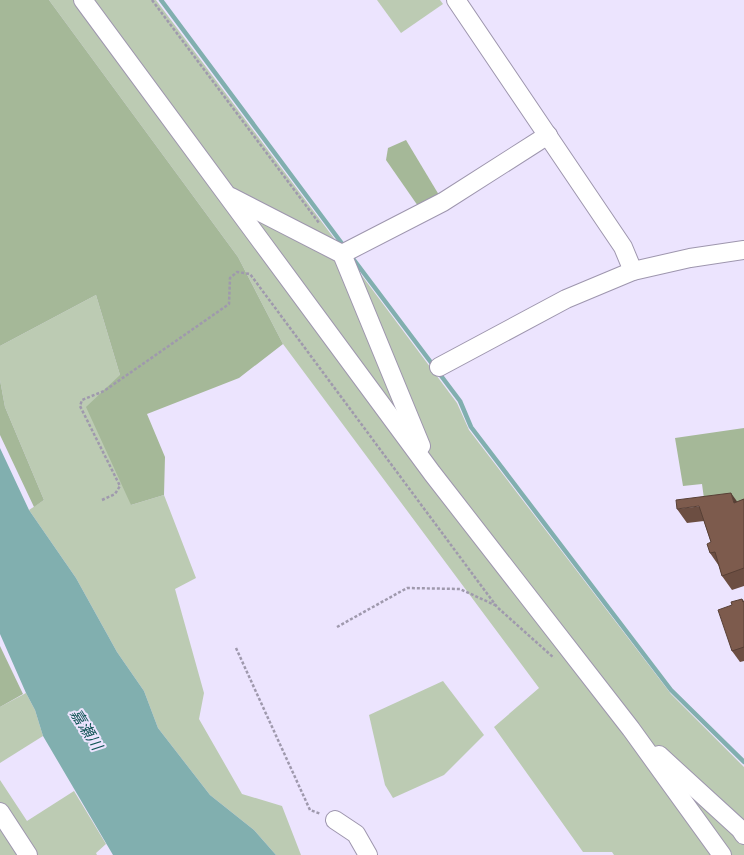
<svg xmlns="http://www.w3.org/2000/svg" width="744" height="855" viewBox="0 0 744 855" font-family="'Noto Serif','Noto Sans JP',serif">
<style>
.green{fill:#bccbb3}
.forest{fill:#a5b898}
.water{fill:#81afaf}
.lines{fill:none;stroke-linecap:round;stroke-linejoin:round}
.stream{stroke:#81afaf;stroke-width:4.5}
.minor-casing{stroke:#9e96ae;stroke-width:20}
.path{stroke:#9f99ad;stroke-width:2.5;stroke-dasharray:3 2;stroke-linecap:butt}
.minor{stroke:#fff;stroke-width:18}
.wall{fill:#6c4e42}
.shaded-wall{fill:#584036}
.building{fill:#7d5b4d;stroke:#584036}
.labels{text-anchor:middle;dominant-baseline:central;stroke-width:4;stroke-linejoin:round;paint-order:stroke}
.water-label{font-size:15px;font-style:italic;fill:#105455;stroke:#ece4fe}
</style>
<rect width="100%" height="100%" fill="#ece4fe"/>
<g class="green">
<path d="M 49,0 L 156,0 L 457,403 L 469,430 L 671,694 L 744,767 L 744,855 L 614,855 L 612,852 L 583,852 L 494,727 L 539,688 L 283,344 L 238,257 Z"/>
<path d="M 377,0 L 440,0 L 443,4 L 401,33 Z"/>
<path d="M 96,295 L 120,375 L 131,505 L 164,495 L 196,578 L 175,589 L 204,693 L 199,719 L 242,794 L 282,806 L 301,855 L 276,855 L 254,830 L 210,795 L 158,728 L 144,691 L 117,652 L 76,578 L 29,510 L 44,500 L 5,407 L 0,380 L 0,346 Z"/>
<path d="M 443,681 L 484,735 L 444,775 L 393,798 L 385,785 L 369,715 Z"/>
<path d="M 26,693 L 35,710 L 43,736 L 0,763 L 0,707 Z"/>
<path d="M 0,780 L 27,821 L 74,791 L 106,844 L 96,853 L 97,855 L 0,855 Z"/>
</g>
<g class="forest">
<path d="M 0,0 L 49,0 L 238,257 L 283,344 L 239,378 L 147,414 L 165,457 L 164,495 L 131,505 L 86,407 L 120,375 L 96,295 L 0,346 Z"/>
<path d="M 406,140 L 439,195 L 418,206 L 386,160 L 388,148 Z"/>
<path d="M 0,380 L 5,407 L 44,500 L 34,507 L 0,435 Z"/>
<path d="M 744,428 L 744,502 L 705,506 L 702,484 L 683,486 L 675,438 Z"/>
<path d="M 0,646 L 23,694 L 0,707 Z"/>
</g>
<path class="water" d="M 0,448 L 29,510 L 76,578 L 117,652 L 144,691 L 158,728 L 210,795 L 254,830 L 276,855 L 113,855 L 43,736 L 35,710 L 26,693 L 0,634 Z"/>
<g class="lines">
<g class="stream">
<path d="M 161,0 L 346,249"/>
<path d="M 351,256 L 460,401 L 471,427 L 671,690 L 744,762"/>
</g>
<defs>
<g id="minor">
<path d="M 83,0 L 432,473 L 631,729 L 722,855"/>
<path d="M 456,0 L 623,247 L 633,271"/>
<path d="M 231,197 L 342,254 L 421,446"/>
<path d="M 342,254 L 443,202 L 548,135"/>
<path d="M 439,367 L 566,299 L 633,271 L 690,258 L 744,250"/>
<path d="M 659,755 L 740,829 L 744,835"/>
<path d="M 0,812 L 28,855"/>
<path d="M 335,820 L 356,834 L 368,855"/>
</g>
</defs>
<use href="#minor" class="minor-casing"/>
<g class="path">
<path d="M 152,0 L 319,223"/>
<path d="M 102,500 L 115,494 L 120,486 L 80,406 L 82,400 L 104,391 L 229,304 L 230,278 L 237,272 L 250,274 L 497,607 L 554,658"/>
<path d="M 337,627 L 407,588 L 460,589 L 497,606"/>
<path d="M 236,648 L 310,810 L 321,814"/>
</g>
<use href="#minor" class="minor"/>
</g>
<g class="wall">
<path d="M 744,499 L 744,586 L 732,590 L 722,576 L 719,566 L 710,553 L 711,542 L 704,521 L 687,523 L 677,509 L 737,502 Z"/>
<path d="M 742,599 L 744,601 L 744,661 L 740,662 L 732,651 L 732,605 Z"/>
</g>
<path class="shaded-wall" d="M 731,493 L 741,507 L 734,503 Z"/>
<g class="building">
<path d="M 731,493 L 734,503 L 744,499 L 744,568 L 722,576 L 715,552 L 710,553 L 707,544 L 711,542 L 699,506 L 677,509 L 676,500 Z"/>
<path d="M 742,599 L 743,602 L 744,601 L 744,647 L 732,651 L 718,610 L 732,605 L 731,602 Z"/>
</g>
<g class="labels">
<g class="water-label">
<text transform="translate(87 729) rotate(58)">嘉瀬川</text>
</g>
</g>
</svg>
